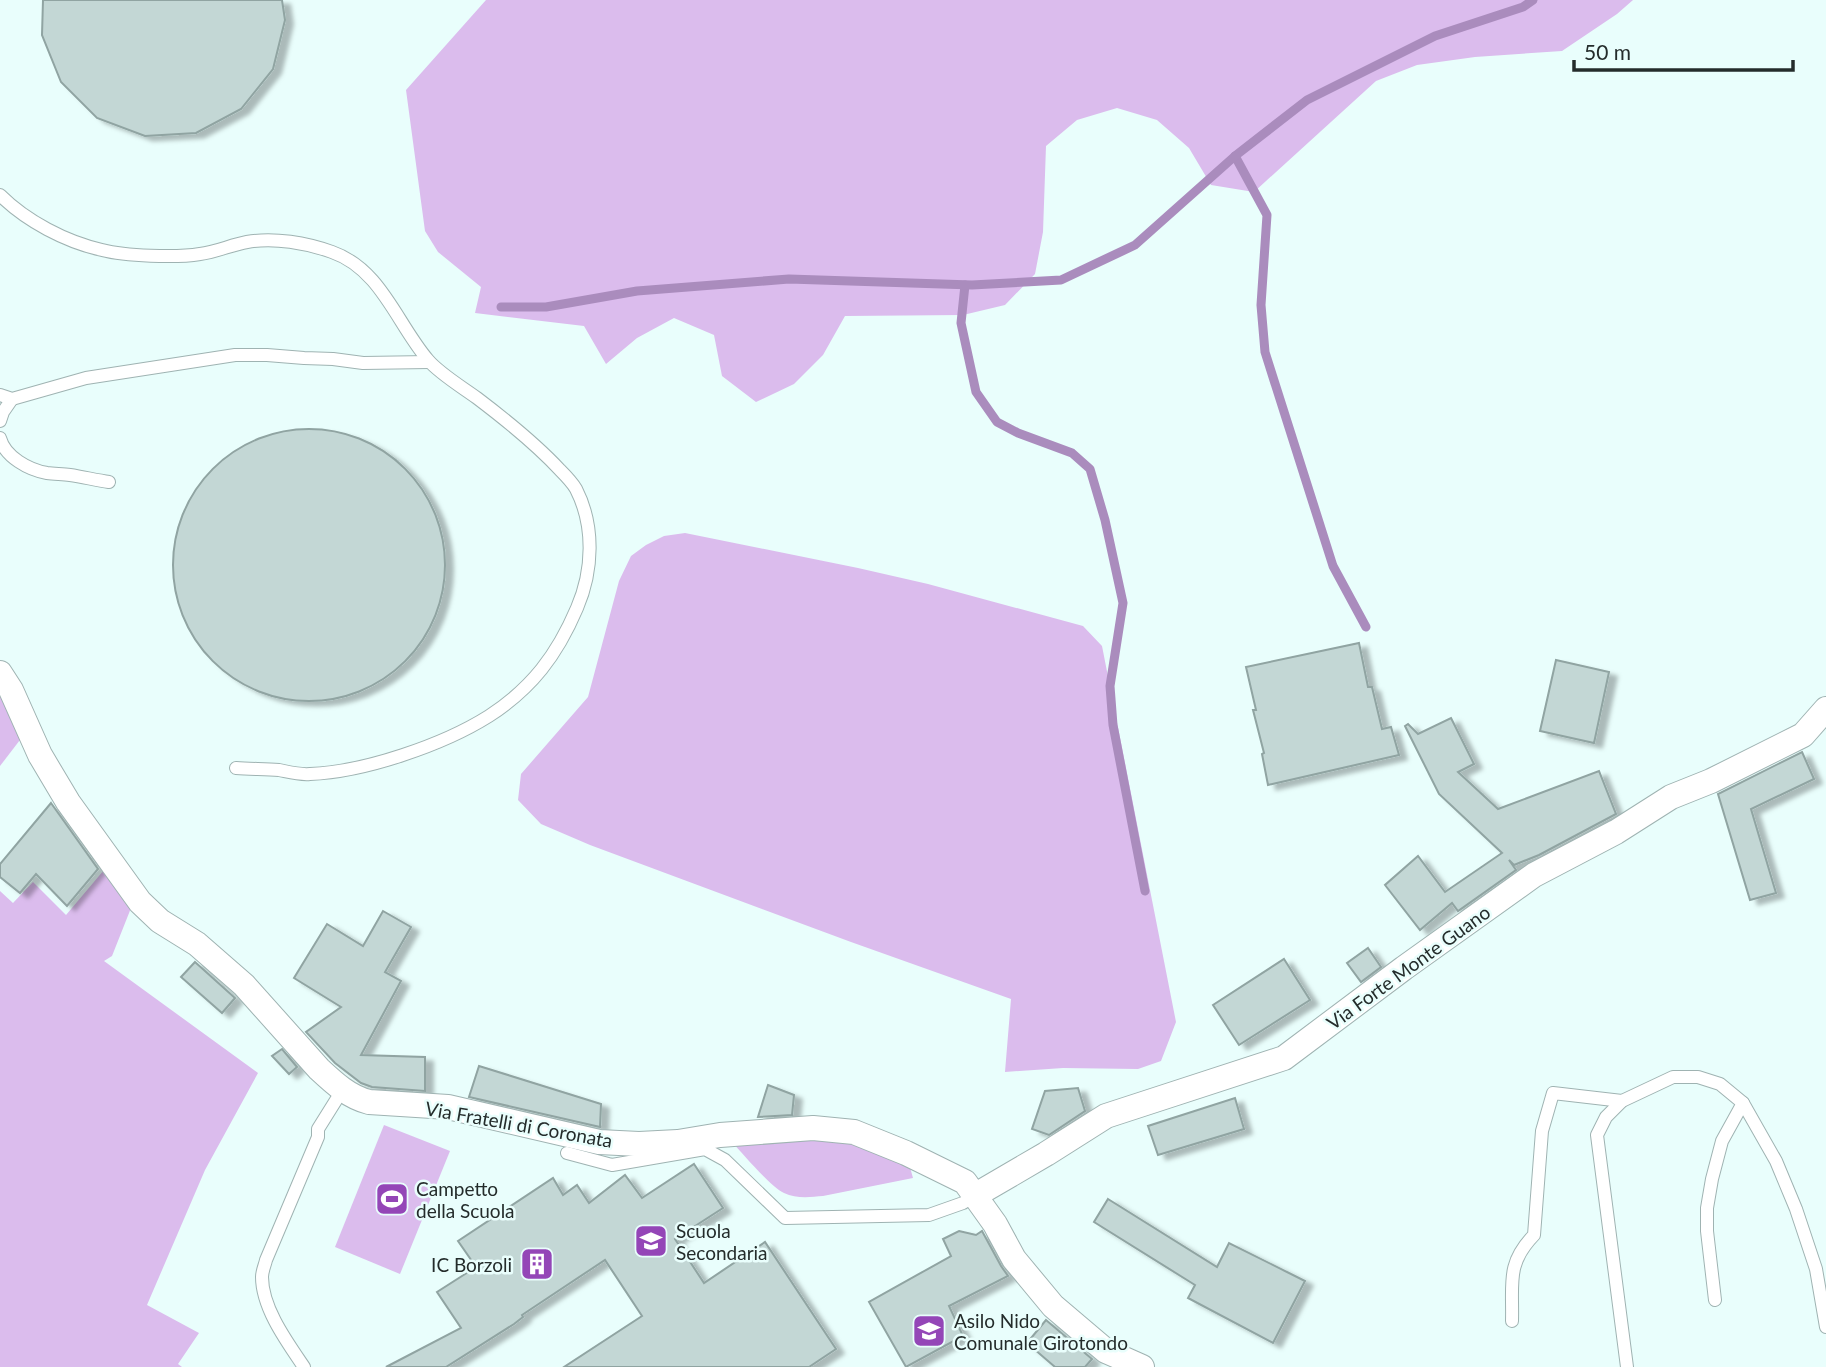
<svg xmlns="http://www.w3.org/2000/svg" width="1826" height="1367" viewBox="0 0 1826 1367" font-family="Lato,sans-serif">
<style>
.green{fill:#dbbced}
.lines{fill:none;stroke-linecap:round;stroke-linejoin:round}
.stream{stroke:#aa8cbd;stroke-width:9}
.building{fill:#c3d7d5;stroke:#90a4a2;stroke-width:2;filter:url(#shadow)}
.lane-casing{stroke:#9fb3b2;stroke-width:14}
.street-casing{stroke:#9fb3b2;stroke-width:26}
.lane{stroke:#fff;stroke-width:12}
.street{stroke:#fff;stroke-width:24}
.labels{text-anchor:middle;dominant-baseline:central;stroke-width:5;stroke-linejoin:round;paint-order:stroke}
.street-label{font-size:19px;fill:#242c2b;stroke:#e9fefc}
.poi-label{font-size:19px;fill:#242c2b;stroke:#e9fefc;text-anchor:start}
</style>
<defs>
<filter id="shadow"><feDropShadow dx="8" dy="4.5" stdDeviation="2" flood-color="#0004"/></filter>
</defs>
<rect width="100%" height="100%" fill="#e9fefc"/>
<g class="green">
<path d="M 486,0 L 1633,0 L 1617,14 L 1562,51 L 1475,57 L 1417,65 L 1376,81 L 1254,192 L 1211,185 L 1189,148 L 1157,120 L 1117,108 L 1077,120 L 1046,146 L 1043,232 L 1035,274 L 1005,305 L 963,315 L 845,316 L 823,355 L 794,384 L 756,402 L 722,376 L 714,335 L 674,318 L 637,338 L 606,364 L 584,326 L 475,313 L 481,287 L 438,252 L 425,231 L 406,90 Z"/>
<path d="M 685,533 L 858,568 L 928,584 L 1083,626 L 1102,646 L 1176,1022 L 1161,1061 L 1138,1069 L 1063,1068 L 1005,1072 L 1011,999 L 851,942 L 590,845 L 541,824 L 518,800 L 521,774 L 588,697 L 619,581 L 631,556 L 646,545 L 664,536 Z"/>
<path d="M 0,687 L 23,736 L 0,766 Z"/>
<path d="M 104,870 L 131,908 L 112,956 L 104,961 L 258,1073 L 205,1170 L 147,1305 L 199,1333 L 178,1364 L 182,1367 L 0,1367 L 0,891 L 13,903 L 33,882 L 66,915 Z"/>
<path d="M 384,1125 L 450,1151 L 400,1274 L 335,1247 Z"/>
<path d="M 813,1128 L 906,1153 L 913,1178 L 823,1196 C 811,1197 796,1199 784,1193 C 770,1186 743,1154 731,1141 Z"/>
</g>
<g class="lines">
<g class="stream">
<path d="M 1235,156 L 1267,215 L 1261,305 L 1265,352 L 1333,566 L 1366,627"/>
<path d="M 965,285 L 961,323 L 976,392 L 997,422 L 1018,433 L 1072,453 L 1090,469 L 1105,520 L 1123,603 L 1110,686 L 1113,725 L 1145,891"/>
<path d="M 501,307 L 546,307 L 637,291 L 789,279 L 972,285 L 1061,280 L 1135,245 L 1235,156 L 1307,100 L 1435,36 L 1523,7 L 1533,0"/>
</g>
</g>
<g class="building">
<path d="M 43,0 L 282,0 L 285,20 L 273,69 L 241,109 L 196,133 L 145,136 L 97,118 L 61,82 L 42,35 Z"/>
<circle cx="309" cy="565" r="136"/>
<path d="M 1359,643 L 1368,687 L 1372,687 L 1382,729 L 1391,727 L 1399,755 L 1268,785 L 1262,754 L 1264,753 L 1253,710 L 1256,710 L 1246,667 Z"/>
<path d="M 1556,660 L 1609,672 L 1594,743 L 1540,731 Z"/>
<path d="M 1451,718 L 1474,764 L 1458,772 L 1498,809 L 1599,771 L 1616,814 L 1539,855 L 1514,865 L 1509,860 L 1516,870 L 1458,911 L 1452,903 L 1420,930 L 1385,885 L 1418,856 L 1445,892 L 1502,853 L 1439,794 L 1405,726 L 1408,724 L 1418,734 Z"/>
<path d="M 1802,752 L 1814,779 L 1751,809 L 1776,893 L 1750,900 L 1718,794 Z"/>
<path d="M 51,803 L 98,869 L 67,906 L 36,874 L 20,893 L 0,877 L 0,864 Z"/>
<path d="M 383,911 L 411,927 L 385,972 L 401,981 L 361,1055 L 425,1057 L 425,1091 L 372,1087 L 361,1083 L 335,1063 L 306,1032 L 341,1007 L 294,978 L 327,924 L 363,946 Z"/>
<path d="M 1368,948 L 1381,967 L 1361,982 L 1347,963 Z"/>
<path d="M 1284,959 L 1310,1000 L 1239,1045 L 1213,1005 Z"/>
<path d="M 195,962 L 235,998 L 222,1013 L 181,977 Z"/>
<path d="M 282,1049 L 297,1067 L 289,1074 L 272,1056 Z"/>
<path d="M 479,1066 L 601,1104 L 600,1127 L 469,1097 Z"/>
<path d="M 768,1085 L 794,1095 L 792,1115 L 758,1117 Z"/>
<path d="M 1078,1088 L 1085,1111 L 1049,1135 L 1032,1129 L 1045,1091 Z"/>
<path d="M 1235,1098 L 1244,1129 L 1158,1155 L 1148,1126 Z"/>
<path d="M 694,1164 L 723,1208 L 675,1239 L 704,1283 L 765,1242 L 836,1349 L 809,1367 L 564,1367 L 642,1316 L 605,1260 L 522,1315 L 523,1317 L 514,1324 L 446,1367 L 386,1367 L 461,1328 L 437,1292 L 476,1267 L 458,1241 L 553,1178 L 563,1195 L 577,1185 L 589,1203 L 625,1175 L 642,1198 Z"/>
<path d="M 1108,1199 L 1217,1267 L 1229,1243 L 1305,1281 L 1273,1343 L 1188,1298 L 1195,1285 L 1094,1222 Z"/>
<path d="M 959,1231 L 976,1235 L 982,1231 L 1001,1266 L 1008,1276 L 949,1306 L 963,1336 L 906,1367 L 869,1302 L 951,1256 L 943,1239 Z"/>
<path d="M 1046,1320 L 1092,1359 L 1085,1367 L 1055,1367 L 1027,1343 Z"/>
</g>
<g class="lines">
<defs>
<g id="lane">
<path d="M 0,195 C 26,221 66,242 102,250 C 125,256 176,258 200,254 C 216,252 231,245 247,242 C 274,237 307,243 332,252 C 381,269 397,324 428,360 C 440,374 462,387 477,398 C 506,420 535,443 560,470 C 566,476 572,482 576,489 C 595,526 593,571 577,608 C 557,655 532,688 489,716 C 443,745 364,772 310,774 C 299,775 289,772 279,770 C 265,769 250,769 236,768"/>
<path d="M 0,395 L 12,399 L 86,378 L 235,355 L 267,355 L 304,358 L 333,359 L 363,363 L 429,362"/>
<path d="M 0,421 L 3,412 L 12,399"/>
<path d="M 0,438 C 5,457 29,470 47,473 C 55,474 63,474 70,475 C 83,477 96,480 109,482"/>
<path d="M 567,1153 L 612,1165 L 705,1149 L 725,1160 L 785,1218 L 929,1215 L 963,1203 L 974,1196"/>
<path d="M 1715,1300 L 1707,1231 L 1707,1208 L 1712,1179 L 1722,1141 L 1743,1103"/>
<path d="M 1512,1321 C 1513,1283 1506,1264 1534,1235 L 1542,1131 L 1553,1093 L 1622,1101"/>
<path d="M 304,1367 C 287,1342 262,1308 262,1277 C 262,1271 265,1265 266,1260 L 318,1137 L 318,1129 L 343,1089"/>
<path d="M 1627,1367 L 1597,1135 L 1606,1117 L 1622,1101 L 1673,1077 L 1698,1077 L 1720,1084 L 1743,1103 L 1776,1161 L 1796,1209 L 1816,1269 L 1826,1327"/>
</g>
<g id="street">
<path d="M 0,673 L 11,690 L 40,755 L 68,802 L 140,902 L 160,921 L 197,944 L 244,985 L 319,1069 C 334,1083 349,1097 369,1102 L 448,1107 L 599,1142 L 639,1144 L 678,1142 L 720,1135 L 813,1128 L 854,1132 L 906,1153 L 965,1182 L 995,1224 L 1014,1259 L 1053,1306 L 1106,1351 L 1142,1367"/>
<path d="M 974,1196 L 1046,1154 L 1106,1116 L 1284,1058 L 1404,968 L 1534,875 L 1616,832 L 1671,797 L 1711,781 L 1803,735 L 1826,709"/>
</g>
</defs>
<use href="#lane" class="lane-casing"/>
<use href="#street" class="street-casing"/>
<use href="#lane" class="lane"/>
<use href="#street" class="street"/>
</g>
<defs>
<symbol id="stadium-square" viewBox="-11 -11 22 22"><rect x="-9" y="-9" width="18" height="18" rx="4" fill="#9446b7" stroke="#e9fefc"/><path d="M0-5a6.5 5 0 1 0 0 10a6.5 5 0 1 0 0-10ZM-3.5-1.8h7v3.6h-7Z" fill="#fff"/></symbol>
<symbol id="school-square" viewBox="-11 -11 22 22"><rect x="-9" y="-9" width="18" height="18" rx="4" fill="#9446b7" stroke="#e9fefc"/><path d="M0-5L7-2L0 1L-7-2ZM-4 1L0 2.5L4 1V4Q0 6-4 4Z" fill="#fff"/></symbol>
<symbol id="building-square" viewBox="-11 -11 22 22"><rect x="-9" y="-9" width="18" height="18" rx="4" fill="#9446b7" stroke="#e9fefc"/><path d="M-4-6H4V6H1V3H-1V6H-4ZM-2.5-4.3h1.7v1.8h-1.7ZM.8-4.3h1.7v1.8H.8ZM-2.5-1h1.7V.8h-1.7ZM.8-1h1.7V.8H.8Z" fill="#fff"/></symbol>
</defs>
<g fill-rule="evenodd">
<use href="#stadium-square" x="373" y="1180" width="38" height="38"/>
<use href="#school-square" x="632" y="1222" width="38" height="38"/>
<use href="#building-square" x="518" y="1245" width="38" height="38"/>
<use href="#school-square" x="910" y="1312" width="38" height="38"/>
</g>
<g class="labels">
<g class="street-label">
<text transform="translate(1408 967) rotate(-36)">Via Forte Monte Guano</text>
<text transform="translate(519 1124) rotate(10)">Via Fratelli di Coronata</text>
</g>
<g class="poi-label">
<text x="416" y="1188">Campetto<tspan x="416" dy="22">della Scuola</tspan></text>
<text x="676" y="1230">Scuola<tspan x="676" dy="22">Secondaria</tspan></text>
<text x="512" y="1264" text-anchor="end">IC Borzoli</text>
<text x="954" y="1320">Asilo Nido<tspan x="954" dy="22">Comunale Girotondo</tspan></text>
</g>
</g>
<path d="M1574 60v10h219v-10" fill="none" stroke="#242c2b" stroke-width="3.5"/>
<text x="1584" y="60" font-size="21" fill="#242c2b" stroke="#e9fefc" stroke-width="5" paint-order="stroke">50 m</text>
</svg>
